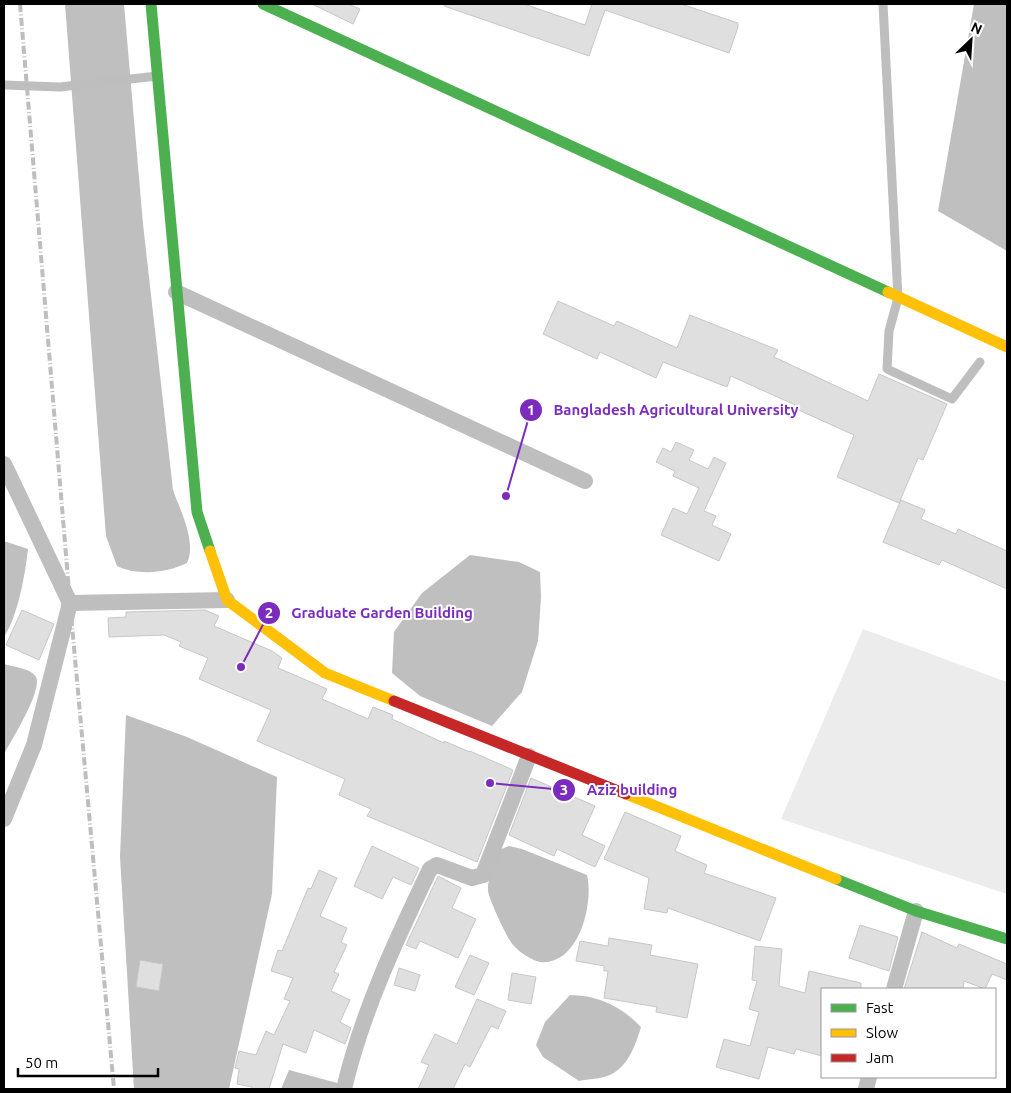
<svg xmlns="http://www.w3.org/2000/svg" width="1011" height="1093" viewBox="0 0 1011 1093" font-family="Ubuntu,sans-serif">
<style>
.green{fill:#ececec}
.water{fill:#bfbfbf}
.building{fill:#dfdfdf;stroke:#c7c7c7}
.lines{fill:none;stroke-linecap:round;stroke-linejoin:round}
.lane{stroke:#bebebe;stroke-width:9}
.street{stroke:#bebebe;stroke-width:16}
.fast{stroke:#4caf50;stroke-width:11}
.slow{stroke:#ffc107;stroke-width:11}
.jam{stroke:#c62828;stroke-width:11}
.rail{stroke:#bebebe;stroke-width:4;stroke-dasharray:8 2.5 1 2.5;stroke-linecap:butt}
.leader{fill:none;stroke:#7b2cbf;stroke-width:2}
.callout-dot{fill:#7b2cbf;stroke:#fff;stroke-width:2}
.mark-label{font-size:15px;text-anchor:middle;font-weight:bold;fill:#fff}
.callout-label{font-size:15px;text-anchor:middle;font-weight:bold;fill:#7b2cbf;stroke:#fff;stroke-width:4;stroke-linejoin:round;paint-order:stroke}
</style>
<rect width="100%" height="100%" fill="#fff"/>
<path class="green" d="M 863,629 L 1007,682 L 1007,894 L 781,819 Z"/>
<g class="water">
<path d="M 65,4 L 124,4 L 143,224 L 173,490 C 180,510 197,542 187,563 C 167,573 137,576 117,566 L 106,536 Z"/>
<path d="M 974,4 L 1007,4 L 1007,251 L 938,211 Z"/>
<path d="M 4,541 L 28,549 C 25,575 18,615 4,637 Z"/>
<path d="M 470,555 L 519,562 L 540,572 L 541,597 L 538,641 L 522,692 L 492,726 L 420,696 L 392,673 L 394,632 L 422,593 Z"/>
<path d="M 4,664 C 13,667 31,668 36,677 C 43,690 11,741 4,754 Z"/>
<path d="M 126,715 L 187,737 L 277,777 L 272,894 L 229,1089 L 134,1089 L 120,857 Z"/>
<path d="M 509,846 L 522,849 L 587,875 C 594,903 579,966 540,962 C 533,961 519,952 514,946 C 508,941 489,899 488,891 C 487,878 495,862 499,850 Z"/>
<path d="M 570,995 C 598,995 622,1007 641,1027 C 636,1044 628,1067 610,1075 C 601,1079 588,1079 579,1081 L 543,1057 L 536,1045 L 545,1022 Z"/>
<path d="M 289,1070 L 341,1084 L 339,1089 L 281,1089 Z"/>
</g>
<g class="building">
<path d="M 312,4 L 348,4 L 360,9 L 353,24 Z"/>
<path d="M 445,4 L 524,4 L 585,25 L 592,4 L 681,4 L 738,23 L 738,27 L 729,53 L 605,10 L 589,56 L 444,6 Z"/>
<path d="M 558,301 L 614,326 L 617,321 L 677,348 L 690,315 L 778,350 L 774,357 L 868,401 L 879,374 L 947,404 L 923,460 L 918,458 L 899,503 L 837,477 L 854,435 L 794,408 L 795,405 L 731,376 L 727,387 L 663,362 L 656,378 L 600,352 L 597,359 L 543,334 Z"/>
<path d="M 676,442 L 694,450 L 689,460 L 708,469 L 714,457 L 726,463 L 704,511 L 716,516 L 712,525 L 731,534 L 719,561 L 661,535 L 673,508 L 687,514 L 699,488 L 673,476 L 675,471 L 656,462 L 663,448 L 671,452 Z"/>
<path d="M 901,500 L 925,510 L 921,519 L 956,534 L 958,529 L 1007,551 L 1007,589 L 942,560 L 939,565 L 883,542 Z"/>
<path d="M 22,610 L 54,624 L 39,660 L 6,645 Z"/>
<path d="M 205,610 L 219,616 L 214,626 L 272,651 L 282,658 L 278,668 L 327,689 L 322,699 L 368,719 L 373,707 L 393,715 L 392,719 L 444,743 L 444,741 L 470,752 L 470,751 L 513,770 L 477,862 L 367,816 L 371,809 L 339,795 L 345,779 L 257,741 L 271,710 L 199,679 L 208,658 L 179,646 L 181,642 L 164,635 L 109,637 L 108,618 L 126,617 L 126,612 Z"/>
<path d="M 531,778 L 595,806 L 582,835 L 605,846 L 595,867 L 557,849 L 554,856 L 509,835 Z"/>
<path d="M 625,812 L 681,836 L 675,851 L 707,865 L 704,873 L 776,898 L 760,941 L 668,908 L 667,913 L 644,909 L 649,878 L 604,859 Z"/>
<path d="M 372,846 L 419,868 L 411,885 L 393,877 L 382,899 L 354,886 Z"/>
<path d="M 319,870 L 337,878 L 320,916 L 347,928 L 341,942 L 347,945 L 334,972 L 339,974 L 331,991 L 350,1000 L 340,1022 L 351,1028 L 345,1044 L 314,1030 L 306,1053 L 283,1044 L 269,1089 L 251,1089 L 252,1087 L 237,1084 L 239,1069 L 235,1068 L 239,1051 L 256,1055 L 266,1031 L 274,1035 L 290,1001 L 284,999 L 293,978 L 271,971 L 278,950 L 282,951 L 308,888 L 311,889 Z"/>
<path d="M 438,876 L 461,888 L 452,908 L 476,919 L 458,958 L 420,941 L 416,949 L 406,945 Z"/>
<path d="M 860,925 L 898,937 L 889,971 L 849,958 Z"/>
<path d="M 922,932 L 957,948 L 959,944 L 1007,964 L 1007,980 L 992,974 L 985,989 L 964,981 L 963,989 L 904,989 Z"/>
<path d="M 609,938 L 652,945 L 650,955 L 698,964 L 687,1018 L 656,1012 L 657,1007 L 604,998 L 608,971 L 604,971 L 604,966 L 576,961 L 580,941 L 608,946 Z"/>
<path d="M 755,946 L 782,949 L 779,986 L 805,993 L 809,971 L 861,983 L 861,989 L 822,989 L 822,1056 L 796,1049 L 794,1054 L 768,1047 L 759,1079 L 716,1067 L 724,1039 L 750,1046 L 759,1012 L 749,1009 L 757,981 L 752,980 Z"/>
<path d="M 470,955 L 489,963 L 474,995 L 455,987 Z"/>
<path d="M 140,960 L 163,964 L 159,991 L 136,987 Z"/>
<path d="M 399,968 L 420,975 L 415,991 L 394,985 Z"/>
<path d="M 512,973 L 536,977 L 531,1004 L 508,1000 Z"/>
<path d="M 477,999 L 506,1011 L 498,1029 L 491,1026 L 470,1067 L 465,1064 L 453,1089 L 418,1089 L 429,1065 L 421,1062 L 435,1034 L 457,1044 Z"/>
</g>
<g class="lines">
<g class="lane">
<path d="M 883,4 L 898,298 L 889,331 L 887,369 L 952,399 L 980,362"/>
<path d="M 4,85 L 60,87 L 157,76"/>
</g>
<g class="street">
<path d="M 176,292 L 585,481"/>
<path d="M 4,464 L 70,603 L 227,600"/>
<path d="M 4,819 L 34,745 L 70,603"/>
<path d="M 894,989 L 916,911"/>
<path d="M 344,1089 C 362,1012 396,940 430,869 L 437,865 L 472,878 L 483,875 L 529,756"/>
<path d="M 866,1089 L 869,1077"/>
</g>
<g class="fast">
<path d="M 151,4 L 197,512 L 210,551"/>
<path d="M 263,4 L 888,292"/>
<path d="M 836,879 L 916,911 L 1007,939"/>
</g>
<g class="slow">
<path d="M 888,292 L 1007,347"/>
<path d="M 210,551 L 227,600 L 325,673 L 394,701"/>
<path d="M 626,794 L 836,879"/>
</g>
<path class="jam" d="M 394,701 L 626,794"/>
<path class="rail" d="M 20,4 L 70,603 L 114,1089"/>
</g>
<path class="leader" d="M506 496L531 410M241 667L269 613M490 783L564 790"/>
<g class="callout-dot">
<circle cx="506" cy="496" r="5"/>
<circle cx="241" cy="667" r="5"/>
<circle cx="490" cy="783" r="5"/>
<circle cx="531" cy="410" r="12"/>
<circle cx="269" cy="613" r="12"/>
<circle cx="564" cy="790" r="12"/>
</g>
<g class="mark-label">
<text x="531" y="415">1</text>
<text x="269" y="618">2</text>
<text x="564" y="795">3</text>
</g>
<g class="callout-label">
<text x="676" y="415">Bangladesh Agricultural University</text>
<text x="382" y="618">Graduate Garden Building</text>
<text x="632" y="795">Aziz building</text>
</g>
<rect width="1011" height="1093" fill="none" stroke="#000000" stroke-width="10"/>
<rect x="821" y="988" width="175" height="90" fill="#ffffff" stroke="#999999"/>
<rect x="831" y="1004" width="25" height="8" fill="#4caf50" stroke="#999999"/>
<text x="866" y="1013" font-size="15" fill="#000000">Fast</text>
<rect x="831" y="1029" width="25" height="8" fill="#ffc107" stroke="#999999"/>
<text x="866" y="1038" font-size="15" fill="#000000">Slow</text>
<rect x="831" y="1054" width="25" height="8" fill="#c62828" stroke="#999999"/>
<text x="866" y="1063" font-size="15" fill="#000000">Jam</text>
<g transform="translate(971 40) rotate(25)" stroke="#ffffff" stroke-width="4" paint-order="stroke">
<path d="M0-4L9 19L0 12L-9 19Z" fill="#000000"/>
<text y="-8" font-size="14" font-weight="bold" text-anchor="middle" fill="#000000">N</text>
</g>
<path d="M18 1068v8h140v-8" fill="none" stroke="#000000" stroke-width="2.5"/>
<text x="25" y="1068" font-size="15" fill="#000000" stroke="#ffffff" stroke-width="4" paint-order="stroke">50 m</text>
</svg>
